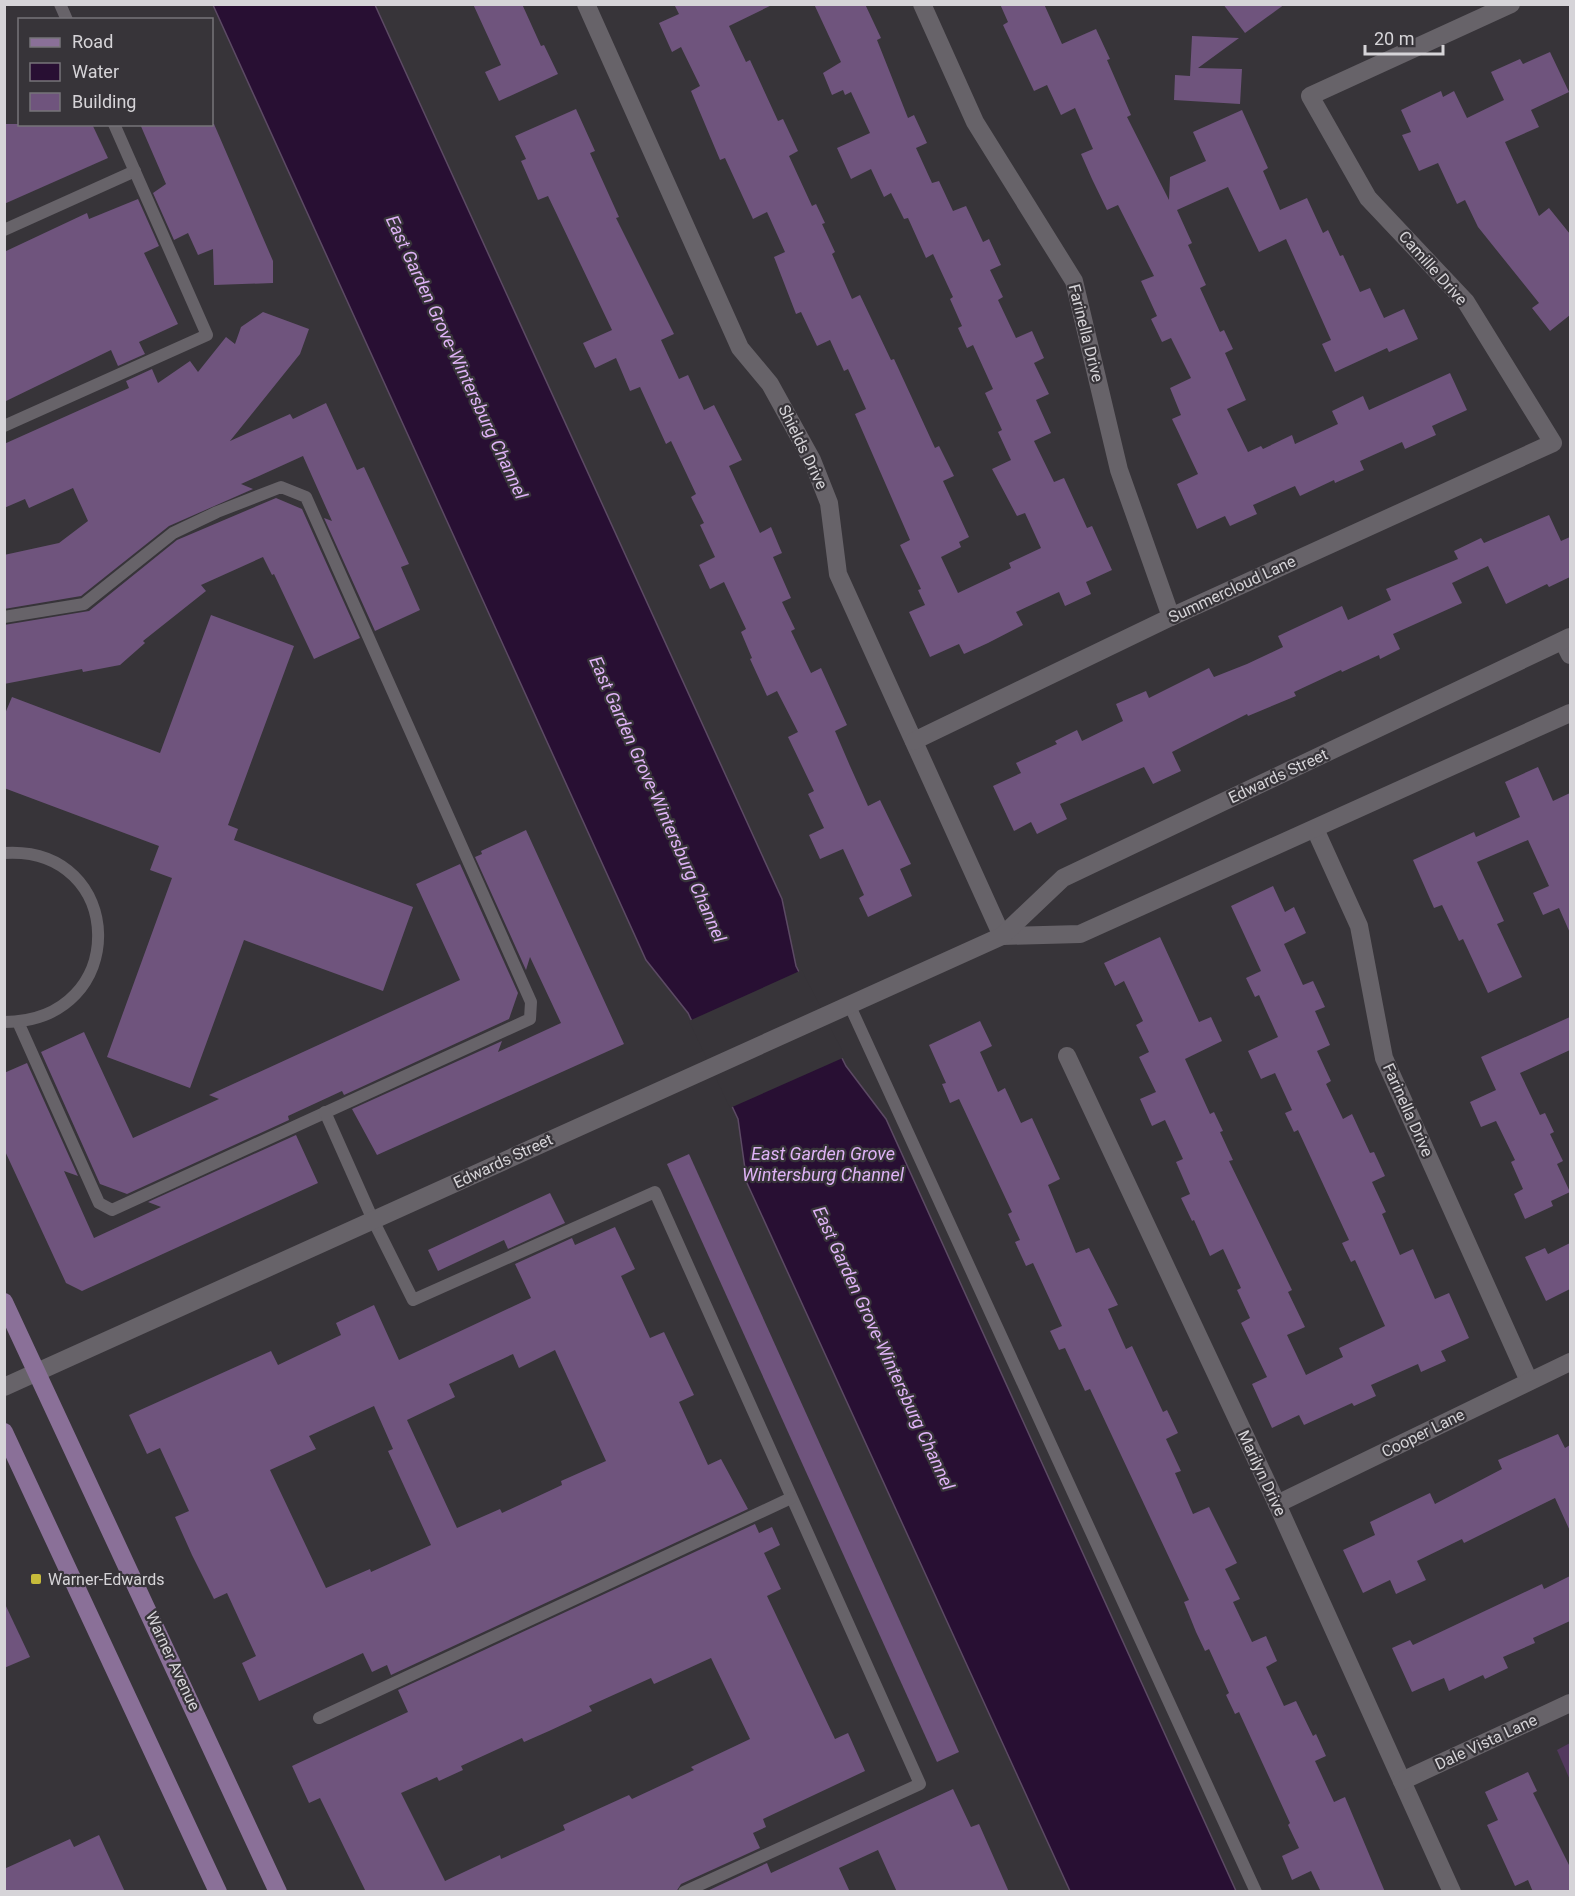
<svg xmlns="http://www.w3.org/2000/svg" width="1575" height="1896" viewBox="0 0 1575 1896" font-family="Roboto,sans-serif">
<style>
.green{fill:#53395f}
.water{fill:#280f33;stroke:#5c4a64;stroke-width:1.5}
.pier{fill:#373439}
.building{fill:#6f547d;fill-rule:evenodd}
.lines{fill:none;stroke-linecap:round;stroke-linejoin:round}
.service{stroke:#676369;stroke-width:12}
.minor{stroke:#676369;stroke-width:18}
.secondary{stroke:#676369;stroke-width:18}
.primary{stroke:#8a7098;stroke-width:18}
.poi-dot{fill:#c7bb3b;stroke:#373439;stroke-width:2}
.labels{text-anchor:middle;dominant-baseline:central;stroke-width:4.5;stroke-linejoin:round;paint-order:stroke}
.street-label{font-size:16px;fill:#d6d4d8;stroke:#373439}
.poi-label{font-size:16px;fill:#d6d4d8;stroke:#373439;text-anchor:start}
.water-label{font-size:18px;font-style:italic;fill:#dfb3f6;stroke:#373439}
</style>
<rect width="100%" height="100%" fill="#373439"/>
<path class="green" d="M 1570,1743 L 1570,1780 L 1557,1750 Z"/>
<path class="water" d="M 213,5 L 375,5 L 782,899 L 796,966 L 846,1066 L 886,1119 L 1236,1891 L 1070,1891 L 747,1183 L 738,1119 L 688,1013 L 646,960 Z"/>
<path class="pier" d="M 802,970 L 845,1057 L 730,1108 L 689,1021 Z"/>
<g class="building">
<path d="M 473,4 L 522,4 L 541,46 L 544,45 L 558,74 L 499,101 L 485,72 L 501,65 Z"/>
<path d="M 674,4 L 774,4 L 729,26 L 746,62 L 750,60 L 778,121 L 783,119 L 798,151 L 789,156 L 812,206 L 816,204 L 825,223 L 822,224 L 835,252 L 832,254 L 852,299 L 860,295 L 891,360 L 894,359 L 935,448 L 939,446 L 954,476 L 943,481 L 969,537 L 959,542 L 961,547 L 941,557 L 958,593 L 1011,568 L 1009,563 L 1041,548 L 1025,513 L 1017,516 L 992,469 L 1011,460 L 998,432 L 1002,430 L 985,393 L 993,389 L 973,345 L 967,348 L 958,328 L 962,326 L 950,299 L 953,297 L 933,254 L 926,258 L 908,218 L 904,219 L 891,193 L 884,197 L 871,169 L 851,179 L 837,148 L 870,133 L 851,92 L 845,95 L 843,90 L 832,95 L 823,73 L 841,62 L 814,4 L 865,4 L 881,38 L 877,40 L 908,118 L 914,115 L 927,143 L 916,148 L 932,183 L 939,181 L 953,211 L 966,206 L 983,242 L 989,239 L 1001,265 L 990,270 L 1003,297 L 998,300 L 1016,338 L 1032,331 L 1044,358 L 1034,363 L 1049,394 L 1036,400 L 1051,433 L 1034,441 L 1054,482 L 1064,478 L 1087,528 L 1092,526 L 1112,570 L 1086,582 L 1091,594 L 1065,606 L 1059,592 L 1016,612 L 1023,625 L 988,643 L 964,654 L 959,644 L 930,657 L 909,612 L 925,605 L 918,590 L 921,589 L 900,545 L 910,540 L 855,414 L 866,409 L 848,369 L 844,371 L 830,340 L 817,346 L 801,312 L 796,314 L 774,257 L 785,252 L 767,212 L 753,219 L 725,158 L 720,160 L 691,91 L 700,86 L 681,47 L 672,52 L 659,23 L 679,14 Z"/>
<path d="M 1000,4 L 1044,4 L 1062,44 L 1096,29 L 1110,59 L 1107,60 L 1131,115 L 1127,117 L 1169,200 L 1170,177 L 1206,161 L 1193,132 L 1242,110 L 1268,168 L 1263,171 L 1280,210 L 1307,198 L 1323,233 L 1328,230 L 1340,256 L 1343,255 L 1360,292 L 1370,288 L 1384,318 L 1404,309 L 1418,339 L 1389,352 L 1387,348 L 1335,372 L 1322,344 L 1331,340 L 1286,239 L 1259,252 L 1228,187 L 1177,210 L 1192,243 L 1188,245 L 1206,285 L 1200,288 L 1220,332 L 1224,330 L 1233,349 L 1225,353 L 1246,400 L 1227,409 L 1248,452 L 1261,446 L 1263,449 L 1292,435 L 1295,444 L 1338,424 L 1332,411 L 1363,396 L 1369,410 L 1450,373 L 1467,410 L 1432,426 L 1436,435 L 1405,449 L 1402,442 L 1360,461 L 1364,470 L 1335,483 L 1334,480 L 1300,496 L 1295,486 L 1253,505 L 1257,514 L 1230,526 L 1225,516 L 1197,529 L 1177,484 L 1198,474 L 1172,419 L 1181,415 L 1170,388 L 1191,378 L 1171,338 L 1162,342 L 1151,319 L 1157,316 L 1141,281 L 1154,276 L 1118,205 L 1107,210 L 1092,179 L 1081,154 L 1093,149 L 1075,108 L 1061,115 L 1047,85 L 1034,91 L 1003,25 L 1008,22 Z"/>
<path d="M 1223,4 L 1285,4 L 1245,33 Z"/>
<path d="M 1192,36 L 1239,38 L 1198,68 L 1242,69 L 1240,104 L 1174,100 L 1175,75 L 1190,76 Z"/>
<path d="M 1550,52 L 1569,92 L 1531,110 L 1539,127 L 1505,142 L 1539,216 L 1549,208 L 1570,234 L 1570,315 L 1550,331 L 1532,308 L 1539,303 L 1478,227 L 1465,200 L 1457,204 L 1438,163 L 1419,171 L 1402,135 L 1411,132 L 1401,110 L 1441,91 L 1443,97 L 1454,91 L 1467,118 L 1504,100 L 1491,72 L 1520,59 L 1523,64 Z"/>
<path d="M 576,109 L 595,151 L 590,153 L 619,217 L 616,218 L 674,334 L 661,340 L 679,379 L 688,375 L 704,410 L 714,405 L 742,460 L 729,466 L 760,533 L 771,527 L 782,553 L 773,557 L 791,598 L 782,602 L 795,629 L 791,631 L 811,673 L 821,668 L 847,725 L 835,731 L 850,766 L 868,806 L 880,800 L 911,864 L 900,869 L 912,896 L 868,917 L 859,898 L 864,895 L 843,849 L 820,859 L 809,835 L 824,828 L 808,794 L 814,791 L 788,737 L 798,732 L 777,691 L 767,696 L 750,659 L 752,658 L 741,632 L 746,629 L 724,582 L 710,589 L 699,565 L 715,557 L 700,525 L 704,523 L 691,497 L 696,494 L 671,441 L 666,444 L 640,387 L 630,391 L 616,358 L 595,368 L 583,343 L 612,330 L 548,196 L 538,200 L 521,161 L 526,159 L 515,136 Z"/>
<path d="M 4,124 L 92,124 L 108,158 L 4,204 Z"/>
<path d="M 140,124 L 214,124 L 273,261 L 273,283 L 214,285 L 213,249 L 198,255 L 188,233 L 174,240 L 153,193 L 166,184 Z"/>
<path d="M 138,199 L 159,246 L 144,253 L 178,324 L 139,342 L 145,354 L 118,366 L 111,350 L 4,402 L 4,252 L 87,213 L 89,219 Z"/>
<path d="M 263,312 L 309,329 L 300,354 L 230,441 L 290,414 L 293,419 L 326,403 L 357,470 L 364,467 L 409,564 L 401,567 L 420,610 L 375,631 L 324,518 L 332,521 L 303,456 L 241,484 L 253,489 L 169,526 L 81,596 L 4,609 L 4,555 L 59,543 L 88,521 L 73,488 L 29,508 L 25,499 L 4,508 L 4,444 L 129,388 L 126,381 L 152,369 L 158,383 L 190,361 L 198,372 L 226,337 L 235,344 L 241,327 Z"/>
<path d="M 276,498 L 302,509 L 360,638 L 314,659 L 274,574 L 272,575 L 263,557 L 201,585 L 206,591 L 143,641 L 145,643 L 120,665 L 83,672 L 82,669 L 4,684 L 4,625 L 89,611 L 177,540 Z"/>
<path d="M 1549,515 L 1561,541 L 1570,537 L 1570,577 L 1549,587 L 1547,584 L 1506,604 L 1488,566 L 1452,583 L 1462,603 L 1393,634 L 1400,649 L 1380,659 L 1379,655 L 1342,672 L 1341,670 L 1294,692 L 1296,696 L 1248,716 L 1247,714 L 1172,752 L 1181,771 L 1153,784 L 1144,767 L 1060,804 L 1067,819 L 1037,834 L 1031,822 L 1014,831 L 993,786 L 1021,773 L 1016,763 L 1057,744 L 1055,741 L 1077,730 L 1082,741 L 1123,721 L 1116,704 L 1146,691 L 1149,698 L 1209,668 L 1214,677 L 1247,664 L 1283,647 L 1278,636 L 1342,606 L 1348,620 L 1391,600 L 1386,589 L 1458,559 L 1454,551 L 1481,538 L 1484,543 Z"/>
<path d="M 211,615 L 294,646 L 228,825 L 238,829 L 234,840 L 413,907 L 383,991 L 244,940 L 190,1088 L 107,1057 L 172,878 L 150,870 L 159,846 L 4,788 L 4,716 L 12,697 L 160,753 Z"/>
<path d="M 1538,767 L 1553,801 L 1570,793 L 1570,933 L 1559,908 L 1543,915 L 1533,893 L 1549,886 L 1528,840 L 1477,862 L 1504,921 L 1497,924 L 1522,977 L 1488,993 L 1463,939 L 1459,941 L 1442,905 L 1434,908 L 1413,860 L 1474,832 L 1476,837 L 1520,817 L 1505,782 Z"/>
<path d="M 526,830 L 624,1044 L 377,1155 L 352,1109 L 502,1041 L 498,1052 L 561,1023 L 530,957 L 526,970 L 475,857 L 482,854 L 481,851 Z"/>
<path d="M 460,864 L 518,993 L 509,1019 L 344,1095 L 342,1091 L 288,1116 L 289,1120 L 127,1194 L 100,1184 L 41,1052 L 84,1032 L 133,1138 L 219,1099 L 209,1095 L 460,980 L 416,884 Z"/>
<path d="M 1273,886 L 1285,912 L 1294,907 L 1306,933 L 1284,944 L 1303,985 L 1313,981 L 1325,1007 L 1315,1011 L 1330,1045 L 1317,1051 L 1331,1081 L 1326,1084 L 1343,1119 L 1352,1114 L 1370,1153 L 1374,1152 L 1385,1176 L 1372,1182 L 1386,1212 L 1382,1214 L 1400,1255 L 1413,1249 L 1435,1299 L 1449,1293 L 1469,1338 L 1441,1351 L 1446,1361 L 1421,1372 L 1418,1364 L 1371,1385 L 1376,1396 L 1354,1406 L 1352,1403 L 1304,1425 L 1299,1415 L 1272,1428 L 1252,1384 L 1267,1377 L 1241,1323 L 1250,1318 L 1237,1290 L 1241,1288 L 1223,1249 L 1210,1256 L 1194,1220 L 1192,1221 L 1181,1198 L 1190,1194 L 1176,1162 L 1183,1159 L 1165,1120 L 1152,1126 L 1140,1099 L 1156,1092 L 1139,1057 L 1149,1052 L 1136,1025 L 1143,1021 L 1124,981 L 1115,986 L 1104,963 L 1160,937 L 1199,1022 L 1211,1017 L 1222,1041 L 1185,1059 L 1210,1114 L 1214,1112 L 1223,1131 L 1220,1132 L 1233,1160 L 1229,1161 L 1292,1290 L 1288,1292 L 1305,1327 L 1287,1335 L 1306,1375 L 1343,1357 L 1339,1348 L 1385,1326 L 1355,1260 L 1351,1262 L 1342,1243 L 1349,1240 L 1298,1130 L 1294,1132 L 1285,1113 L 1292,1110 L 1275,1073 L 1261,1079 L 1248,1051 L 1278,1037 L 1259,995 L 1255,997 L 1246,978 L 1261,971 L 1231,906 Z"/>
<path d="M 1570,1017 L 1570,1050 L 1520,1073 L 1540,1115 L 1545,1113 L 1554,1132 L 1550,1134 L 1563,1161 L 1557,1164 L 1570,1192 L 1551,1201 L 1553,1206 L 1525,1219 L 1514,1194 L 1523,1189 L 1511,1162 L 1515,1160 L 1496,1121 L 1481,1127 L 1470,1102 L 1496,1090 L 1481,1057 Z"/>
<path d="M 980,1021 L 992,1046 L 980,1052 L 998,1092 L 1005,1088 L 1021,1123 L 1032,1118 L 1060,1179 L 1048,1185 L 1076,1253 L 1089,1248 L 1118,1305 L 1108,1309 L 1126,1349 L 1132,1346 L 1163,1412 L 1167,1410 L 1178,1433 L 1166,1439 L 1181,1471 L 1175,1473 L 1193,1514 L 1209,1507 L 1237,1563 L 1225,1569 L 1240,1599 L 1233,1602 L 1252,1642 L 1266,1636 L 1277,1661 L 1266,1667 L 1284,1706 L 1296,1701 L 1313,1736 L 1316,1734 L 1326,1756 L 1315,1761 L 1334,1802 L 1345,1797 L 1385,1892 L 1321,1892 L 1311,1871 L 1292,1880 L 1282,1856 L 1299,1848 L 1288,1825 L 1290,1823 L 1239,1712 L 1235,1714 L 1226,1695 L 1229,1693 L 1209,1649 L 1205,1651 L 1196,1632 L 1184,1602 L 1189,1600 L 1090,1389 L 1085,1391 L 1065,1348 L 1059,1350 L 1050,1331 L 1062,1326 L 1033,1263 L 1026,1266 L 1015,1242 L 1020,1240 L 1008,1214 L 1012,1212 L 959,1099 L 950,1103 L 942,1084 L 946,1083 L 929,1045 Z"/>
<path d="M 27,1063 L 78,1176 L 64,1171 L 94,1238 L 161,1207 L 148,1202 L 296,1135 L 318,1183 L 82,1291 L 66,1283 L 4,1149 L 4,1073 Z"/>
<path d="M 689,1154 L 959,1752 L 937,1762 L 667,1164 Z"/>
<path d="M 550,1193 L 565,1223 L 508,1249 L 504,1240 L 438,1271 L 428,1250 Z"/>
<path d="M 615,1227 L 635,1269 L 621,1276 L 650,1338 L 664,1332 L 694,1395 L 679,1402 L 708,1465 L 721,1459 L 748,1509 L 391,1675 L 387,1665 L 372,1672 L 363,1653 L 259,1701 L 242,1663 L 256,1656 L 227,1593 L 214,1599 L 192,1555 L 175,1517 L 189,1511 L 160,1448 L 147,1454 L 129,1415 L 271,1351 L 278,1365 L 341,1335 L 336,1323 L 374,1305 L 399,1360 L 531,1298 L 515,1264 L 572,1238 L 575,1245 ZM 555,1350 L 606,1461 L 561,1481 L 562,1485 L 502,1513 L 500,1509 L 457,1528 L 407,1420 L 455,1397 L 449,1384 L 513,1354 L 519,1368 ZM 374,1406 L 393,1449 L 388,1451 L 431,1545 L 371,1572 L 370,1569 L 326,1588 L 270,1470 L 316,1449 L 309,1436 Z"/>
<path d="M 1570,1243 L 1570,1289 L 1546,1301 L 1525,1257 L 1545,1248 L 1548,1254 Z"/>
<path d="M 1558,1434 L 1565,1448 L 1570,1445 L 1570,1531 L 1555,1498 L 1464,1543 L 1462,1539 L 1417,1561 L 1426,1580 L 1396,1594 L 1390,1580 L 1363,1593 L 1343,1550 L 1375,1535 L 1370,1522 L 1430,1493 L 1435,1504 L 1502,1469 L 1498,1460 Z"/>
<path d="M 755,1524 L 759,1533 L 772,1527 L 780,1545 L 764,1553 L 781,1589 L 767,1596 L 835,1739 L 848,1733 L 865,1771 L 763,1819 L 766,1827 L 753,1833 L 760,1848 L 681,1884 L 676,1892 L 366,1892 L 320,1798 L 309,1803 L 292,1766 L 408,1712 L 398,1690 ZM 711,1658 L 750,1739 L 691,1767 L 694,1770 L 632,1799 L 629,1795 L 563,1825 L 565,1830 L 501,1859 L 500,1855 L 445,1881 L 401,1793 L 437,1777 L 439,1781 L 463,1770 L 461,1766 L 522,1738 L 524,1742 L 549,1731 L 592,1711 L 589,1706 L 651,1678 L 654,1684 Z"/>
<path d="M 1570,1576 L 1570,1621 L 1533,1638 L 1535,1643 L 1503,1657 L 1508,1668 L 1485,1679 L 1483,1675 L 1449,1691 L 1444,1678 L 1412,1692 L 1392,1648 L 1410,1640 L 1413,1645 L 1542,1584 L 1544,1589 Z"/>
<path d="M 4,1602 L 30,1657 L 4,1668 Z"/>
<path d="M 1528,1772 L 1537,1791 L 1533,1793 L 1570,1867 L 1570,1892 L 1533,1892 L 1528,1880 L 1515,1886 L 1487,1825 L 1498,1820 L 1485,1792 Z"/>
<path d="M 953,1789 L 971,1827 L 979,1824 L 1009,1892 L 897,1892 L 878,1850 L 839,1868 L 850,1892 L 705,1892 L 767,1863 L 771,1873 Z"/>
<path d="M 99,1835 L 125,1892 L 4,1892 L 4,1869 L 70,1839 L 74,1847 Z"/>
</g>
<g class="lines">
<g class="service">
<path d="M 60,4 L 67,20"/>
<path d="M 4,230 L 135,171"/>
<path d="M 4,426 L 207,335 L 114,124"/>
<path d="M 4,617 L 84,604 L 173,533 L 217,512 L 281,487 L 306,497 L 531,1002 L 530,1019 L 112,1210 L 99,1203 L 18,1022"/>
<path d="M 4,853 C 127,845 132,1022 4,1022"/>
<path d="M 849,1004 L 1256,1892"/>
<path d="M 325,1112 L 373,1220 L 413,1300 L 655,1192 L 920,1784 L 684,1892"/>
<path d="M 319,1718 L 791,1498"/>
</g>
<g class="minor">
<path d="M 586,4 L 740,348 L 770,384 L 812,460 L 829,503 L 838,574 L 1002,936"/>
<path d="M 922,4 L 975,122 L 1074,281 L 1119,470 L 1171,617"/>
<path d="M 1563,641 L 1570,655"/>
<path d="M 914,741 L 1171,617 L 1553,443 L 1466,302 L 1368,198 L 1310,96 L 1511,4"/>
<path d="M 1315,829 L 1359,926 L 1384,1058 L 1529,1381"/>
<path d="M 1067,1056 L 1277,1504 L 1452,1892"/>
<path d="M 1277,1504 L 1570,1362"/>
<path d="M 1402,1781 L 1570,1703"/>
</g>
<g class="secondary">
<path d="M 1002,936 L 1080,934 L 1570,713"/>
<path d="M 4,1387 L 1002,936 L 1063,878 L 1570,637"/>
</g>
<g class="primary">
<path d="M 4,1302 L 278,1892"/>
<path d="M 4,1432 L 218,1892"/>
</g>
</g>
<rect class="poi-dot" x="30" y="1573" width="12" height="12" rx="3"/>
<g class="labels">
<g class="street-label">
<text transform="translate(1433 268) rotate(48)">Camille Drive</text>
<text transform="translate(1086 333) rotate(76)">Farinella Drive</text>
<text transform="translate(803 447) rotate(64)">Shields Drive</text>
<text transform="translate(1232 589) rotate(-25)">Summercloud Lane</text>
<text transform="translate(1278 776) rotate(-25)">Edwards Street</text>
<text transform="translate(1408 1110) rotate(66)">Farinella Drive</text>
<text transform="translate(503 1161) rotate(-25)">Edwards Street</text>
<text transform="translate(1423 1433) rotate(-26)">Cooper Lane</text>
<text transform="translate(1262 1473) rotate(65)">Marilyn Drive</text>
<text transform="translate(173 1661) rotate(65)">Warner Avenue</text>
<text transform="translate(1486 1742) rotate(-25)">Dale Vista Lane</text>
</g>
<g class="poi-label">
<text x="48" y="1579">Warner-Edwards</text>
</g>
<g class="water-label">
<text transform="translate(457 357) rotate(65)">East Garden Grove-Wintersburg Channel</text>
<text transform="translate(658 799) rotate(66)">East Garden Grove-Wintersburg Channel</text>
<text x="823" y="1153">East Garden Grove<tspan x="823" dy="21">Wintersburg Channel</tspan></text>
<text transform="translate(884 1348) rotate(65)">East Garden Grove-Wintersburg Channel</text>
</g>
</g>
<rect width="1575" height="1896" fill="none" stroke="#d6d4d8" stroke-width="12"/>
<rect x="18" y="18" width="195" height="108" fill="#373439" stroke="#777479" stroke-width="1.5"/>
<rect x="30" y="38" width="30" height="9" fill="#8a7098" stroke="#777479" stroke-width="1.5"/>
<text x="72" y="48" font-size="18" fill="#d6d4d8">Road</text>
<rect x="30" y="63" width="30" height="18" fill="#280f33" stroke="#777479" stroke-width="1.5"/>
<text x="72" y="78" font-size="18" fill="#d6d4d8">Water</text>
<rect x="30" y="93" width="30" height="18" fill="#6f547d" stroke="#777479" stroke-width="1.5"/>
<text x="72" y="108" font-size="18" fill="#d6d4d8">Building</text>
<path d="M1365 45v9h78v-9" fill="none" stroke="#d6d4d8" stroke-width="3"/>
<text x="1374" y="45" font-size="18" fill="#d6d4d8" stroke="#373439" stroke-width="4.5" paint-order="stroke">20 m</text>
</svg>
